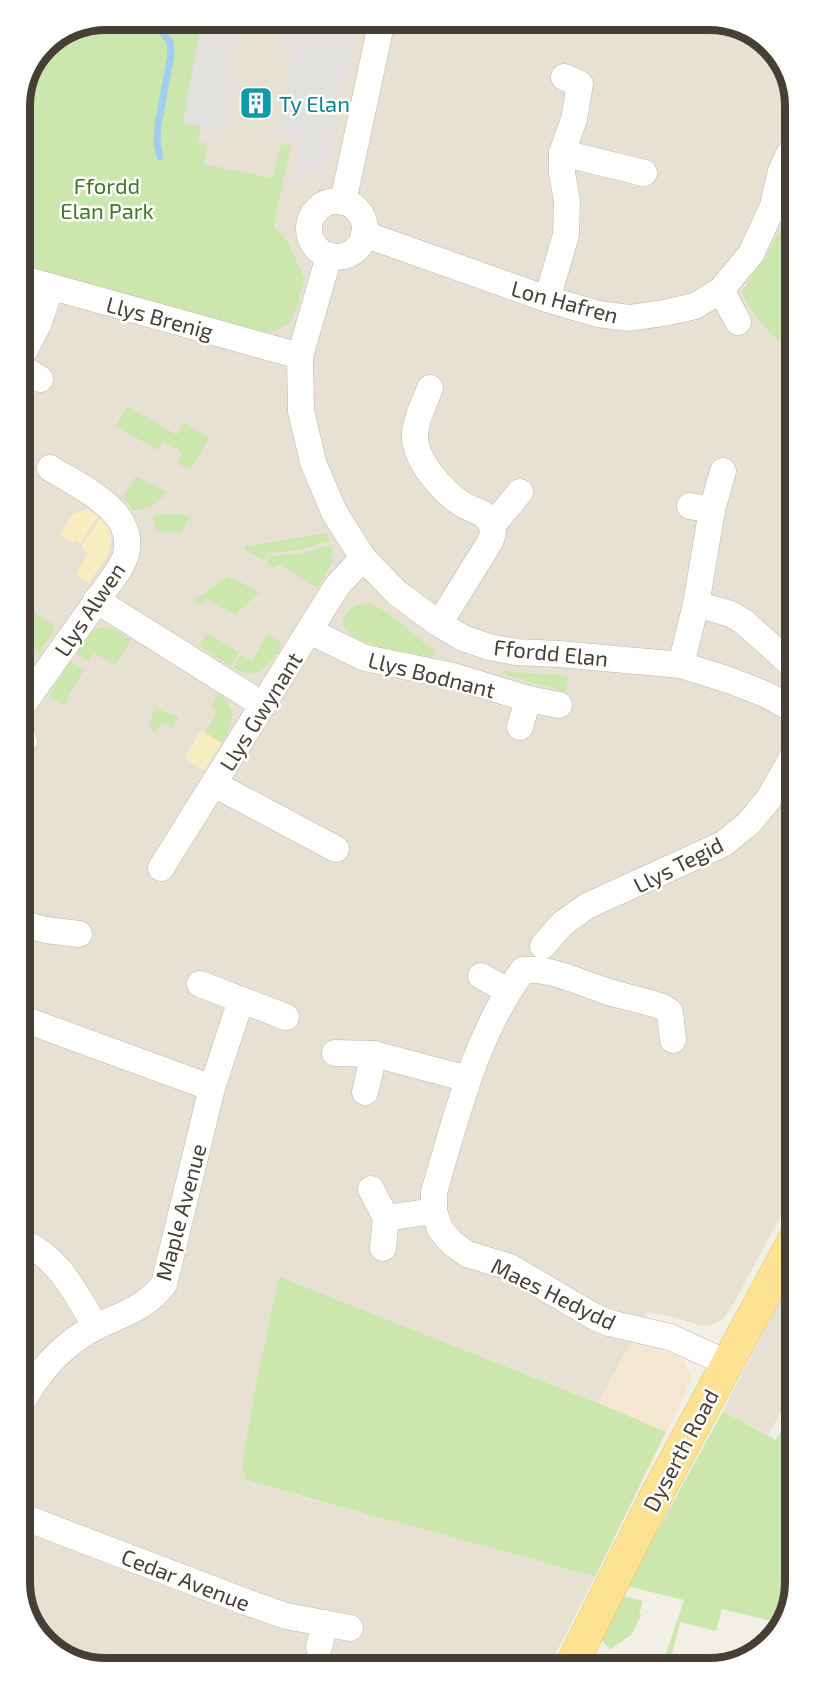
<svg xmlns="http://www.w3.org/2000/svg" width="815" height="1688" viewBox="0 0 815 1688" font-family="'Exo 2',sans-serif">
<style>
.residential{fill:#e6e1d3}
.commercial{fill:#f4e6d0}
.green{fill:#cbe7ae}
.sand{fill:#f7edc1}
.parking{fill:#e3e1dd}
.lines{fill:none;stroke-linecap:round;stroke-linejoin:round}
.stream{stroke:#a2cdef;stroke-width:7}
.minor-casing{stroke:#beb7a8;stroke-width:27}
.major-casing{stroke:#e2c064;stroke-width:33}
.minor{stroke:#fff;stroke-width:26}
.major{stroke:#fde294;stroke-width:32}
.labels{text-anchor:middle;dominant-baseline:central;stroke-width:5;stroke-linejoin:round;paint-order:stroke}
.culture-label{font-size:22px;fill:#0d838f;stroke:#fff;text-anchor:start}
.park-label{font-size:22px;fill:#447629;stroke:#fff}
.street-label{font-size:22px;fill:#453f35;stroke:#fff}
.rim{fill:none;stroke:#453f35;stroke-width:8}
</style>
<rect width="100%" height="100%" fill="#f2efe5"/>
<g class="residential">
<path d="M 106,20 L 715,20 L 762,37 L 789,73 L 794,1191 L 734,1303 L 723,1319 L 710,1326 L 699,1325 L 677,1318 L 647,1312 L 598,1403 L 424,1335 L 269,1327 L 255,1389 L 242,1465 L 245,1479 L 313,1500 L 511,1552 L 595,1577 L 550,1664 L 100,1668 L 53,1651 L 26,1615 L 20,100 L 45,44 Z"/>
<path d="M 794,1273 L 795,1387 L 768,1435 L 723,1411 Z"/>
</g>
<path class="commercial" d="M 633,1338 L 675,1355 L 684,1361 L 692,1378 L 666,1432 L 598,1403 Z"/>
<g class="green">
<path d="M 106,20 L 202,20 L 183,122 L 201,126 L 198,142 L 208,144 L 203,164 L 273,178 L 281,144 L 291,146 L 273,227 L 287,240 L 304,278 L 298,305 L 289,324 L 273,332 L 255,332 L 20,264 L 20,100 L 45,44 Z"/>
<path d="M 790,227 L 790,348 C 770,334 751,316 742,292 L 770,249 L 778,233 L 784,228 Z"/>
<path d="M 127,406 L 177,435 L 184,423 L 210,438 L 190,470 L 177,463 L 183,453 L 163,441 L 157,450 L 116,426 Z"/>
<path d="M 136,476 L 167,493 L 154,505 L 134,511 L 123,497 Z"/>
<path d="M 167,514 L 183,514 L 191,517 L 181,532 L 158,531 L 155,528 L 153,516 Z"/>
<path d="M 327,533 L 330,541 L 299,550 L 268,553 L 263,560 L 244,549 L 246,546 Z"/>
<path d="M 331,545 L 333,561 L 318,588 L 278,564 L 275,568 L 266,562 L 270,556 L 301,554 Z"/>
<path d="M 227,576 L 238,582 L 239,581 L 259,593 L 235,615 L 207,598 L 202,605 L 194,601 Z"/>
<path d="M 366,603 C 389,607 415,638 435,651 L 433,657 C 412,652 350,647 342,624 C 344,611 353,605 366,603 Z"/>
<path d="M 33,612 L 56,626 L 39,654 L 22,643 L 22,630 Z"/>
<path d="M 100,627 L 111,628 L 131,640 L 116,666 L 94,653 L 88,661 L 75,653 L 90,632 Z"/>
<path d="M 207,633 L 239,653 L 231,666 L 199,646 Z"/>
<path d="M 268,634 L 283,644 C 271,663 259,683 233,668 L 241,655 L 252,661 Z"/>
<path d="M 70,661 L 84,669 L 64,705 L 49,696 Z"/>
<path d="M 503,671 L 569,676 L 565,692 L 503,674 Z"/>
<path d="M 219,694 C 238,708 233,725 222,743 L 205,732 L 218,711 L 211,706 Z"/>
<path d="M 155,708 L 179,717 L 172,728 L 162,722 L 155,733 L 149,725 Z"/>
<path d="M 279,1277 L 598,1403 L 666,1432 L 595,1577 C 479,1542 360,1515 245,1479 L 242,1465 L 255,1389 Z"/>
<path d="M 795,1407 L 795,1583 L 783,1624 L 722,1609 L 716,1631 L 680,1622 L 672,1654 L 700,1662 L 663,1663 L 684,1600 L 627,1586 L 723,1411 L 776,1440 Z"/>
<path d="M 622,1596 L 643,1601 L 639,1614 L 641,1615 L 632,1634 L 610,1650 L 603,1641 L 602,1635 Z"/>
</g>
<g class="sand">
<path d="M 87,509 L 99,515 L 80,544 L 76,541 L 74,544 L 59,535 L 73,514 Z"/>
<path d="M 101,517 C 123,544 105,561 88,583 L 75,575 L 88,553 L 82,549 L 82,545 Z"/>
<path d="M 201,730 L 222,743 L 204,771 L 184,758 Z"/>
</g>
<path class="parking" d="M 202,20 L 358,20 L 327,171 L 310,168 L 306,185 L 291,181 L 299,139 L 277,134 L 293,54 L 280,51 L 282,36 L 248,29 L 245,41 L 235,39 L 231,60 L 235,61 L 232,76 L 239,78 L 228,132 L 211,129 L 208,144 L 198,142 L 201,126 L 183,122 Z"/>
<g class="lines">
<path class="stream" d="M 120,20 L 146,25 L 162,32 L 170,42 L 171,55 L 158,125 L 157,143 L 160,157"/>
<defs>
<g id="minor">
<path d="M 562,153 L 644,173"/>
<circle cx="337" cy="229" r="28"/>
<path d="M 343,202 L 382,20"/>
<path d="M 364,234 L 547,299 L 598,314 L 629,318 L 664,313 L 695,306 L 721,290 L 751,254 L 773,206 L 781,171 L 789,154"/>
<path d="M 329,256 L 300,356 L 301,411 L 313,462 L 334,512 L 363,558 L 397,593 L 439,624 L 463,638 L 489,647 L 516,652 L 559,654 L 681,665 L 729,680 L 767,695 L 792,709"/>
<path d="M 20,278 L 300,356"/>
<path d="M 721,290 L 738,322"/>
<path d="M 547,299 L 566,235 L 567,201 L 562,173 L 562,153 L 574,119 L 580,84 L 564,77"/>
<path d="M 21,357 L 38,325 L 51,287"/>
<path d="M 21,367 L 40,379"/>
<path d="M 430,388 C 424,404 415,420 415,437 C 415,460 443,492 462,504 C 471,510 483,511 489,520 C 495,528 493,534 490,542 L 439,624"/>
<path d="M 690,506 L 712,510"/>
<path d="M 492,526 L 520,492"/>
<path d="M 96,600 L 263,705"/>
<path d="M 696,604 L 731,614 L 744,622 L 792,665"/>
<path d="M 309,631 L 365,658 L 453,676 L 528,699 L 559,705"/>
<path d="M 681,665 L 696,604 L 712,510 L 723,471"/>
<path d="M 22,706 L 118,571 C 121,566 125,559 126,554 C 137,510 79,487 50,468"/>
<path d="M 520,727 L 528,699"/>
<path d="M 22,735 L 24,741"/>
<path d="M 214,784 L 336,849"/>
<path d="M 161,868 L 337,586 L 363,558"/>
<path d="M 23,924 L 46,930 L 79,934"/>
<path d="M 543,946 L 562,924 L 587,906 L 723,844 L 749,823 L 768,800 L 792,758"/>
<path d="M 481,976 L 508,991"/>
<path d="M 200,984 L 286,1017"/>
<path d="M 23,1019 L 212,1088"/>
<path d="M 673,1040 L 670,1012 L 663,1007 C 645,1001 626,997 609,992 C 579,983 554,968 523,970 C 475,1036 457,1115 434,1192 L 434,1211 L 440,1229 L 452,1243 L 467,1254 L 510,1267 L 593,1316 L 609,1323 L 670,1337 L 727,1363"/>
<path d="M 335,1053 L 374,1054 L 468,1079"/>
<path d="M 365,1092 L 374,1054"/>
<path d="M 371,1189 L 386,1218 L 383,1248"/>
<path d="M 386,1218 L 434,1211"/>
<path d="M 24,1243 C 60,1258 77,1296 96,1327"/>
<path d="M 25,1397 C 42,1367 67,1341 98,1326 C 123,1314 147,1307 164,1284 L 212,1088 L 241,1000"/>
<path d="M 26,1518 L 246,1602 L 286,1616 L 350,1628"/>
<path d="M 319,1647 L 325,1623"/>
</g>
<path id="major" d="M 572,1664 L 658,1492 L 794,1240"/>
</defs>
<use href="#minor" class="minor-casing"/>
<use href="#major" class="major-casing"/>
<use href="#minor" class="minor"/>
<use href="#major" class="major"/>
</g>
<defs>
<symbol id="building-square" viewBox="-11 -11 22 22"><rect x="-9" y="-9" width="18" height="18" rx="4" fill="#0f9aa8" stroke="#fff"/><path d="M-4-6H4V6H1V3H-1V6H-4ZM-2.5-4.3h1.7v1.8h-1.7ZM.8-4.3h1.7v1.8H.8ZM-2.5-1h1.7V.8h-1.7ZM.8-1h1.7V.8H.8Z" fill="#fff"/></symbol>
</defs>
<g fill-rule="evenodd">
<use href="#building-square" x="237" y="84" width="38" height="38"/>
</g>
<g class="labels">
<g class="culture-label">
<text x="279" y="103">Ty Elan</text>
</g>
<g class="park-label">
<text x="107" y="185">Ffordd<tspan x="107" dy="25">Elan Park</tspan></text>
</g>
<g class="street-label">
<text transform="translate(565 301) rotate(15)">Lon Hafren</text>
<text transform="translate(160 317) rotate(15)">Llys Brenig</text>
<text transform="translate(89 609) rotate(-56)">Llys Alwen</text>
<text transform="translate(551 652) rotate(6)">Ffordd Elan</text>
<text transform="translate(432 674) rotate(14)">Llys Bodnant</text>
<text transform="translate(260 711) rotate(-58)">Llys Gwynant</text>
<text transform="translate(678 864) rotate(-27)">Llys Tegid</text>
<text transform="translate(180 1212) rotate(-75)">Maple Avenue</text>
<text transform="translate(554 1293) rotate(26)">Maes Hedydd</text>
<text transform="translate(680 1450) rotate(-62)">Dyserth Road</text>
<text transform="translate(186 1579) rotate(21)">Cedar Avenue</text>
</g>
</g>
<path d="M0 0H815V1688H0ZM106 30H709A76 76 0 0 1 785 106V1582A76 76 0 0 1 709 1658H106A76 76 0 0 1 30 1582V106A76 76 0 0 1 106 30Z" fill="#fff" fill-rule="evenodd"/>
<path class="rim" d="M106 30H709A76 76 0 0 1 785 106V1582A76 76 0 0 1 709 1658H106A76 76 0 0 1 30 1582V106A76 76 0 0 1 106 30Z"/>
</svg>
